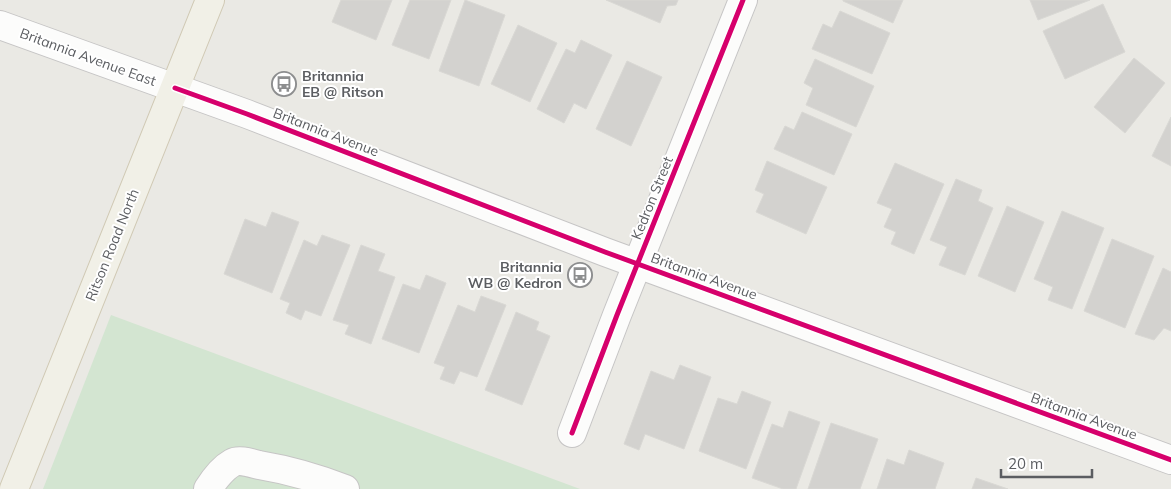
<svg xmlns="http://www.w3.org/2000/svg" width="1171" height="489" viewBox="0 0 1171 489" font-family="Mulish,sans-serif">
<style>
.green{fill:#d3e5d1}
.building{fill:#d3d2cf;stroke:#d9d8d4}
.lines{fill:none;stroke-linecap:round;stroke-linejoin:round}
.minor-casing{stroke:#c6c5c5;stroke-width:30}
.major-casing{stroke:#d0c9b4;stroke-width:30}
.minor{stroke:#fcfcfb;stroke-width:28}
.major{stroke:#f1f0e7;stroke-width:28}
.cycleway-casing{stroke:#fff;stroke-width:8}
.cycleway{stroke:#d6006c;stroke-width:5}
.labels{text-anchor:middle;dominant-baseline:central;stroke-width:4;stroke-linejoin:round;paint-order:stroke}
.street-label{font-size:14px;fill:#5b5d61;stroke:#fff}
.poi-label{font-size:14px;font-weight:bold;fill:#5b5d61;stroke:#fff;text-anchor:start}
</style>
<rect width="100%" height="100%" fill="#eae9e4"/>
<path class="green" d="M 111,315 L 580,489 L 43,489 Z"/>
<g class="building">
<path d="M 341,0 L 392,0 L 376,40 L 332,22 Z"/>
<path d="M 410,0 L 451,0 L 429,59 L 392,45 Z"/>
<path d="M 465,0 L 505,15 L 479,86 L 439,71 Z"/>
<path d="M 606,0 L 678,0 L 676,5 L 667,6 L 660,23 Z"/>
<path d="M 843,0 L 903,0 L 893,23 L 843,1 Z"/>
<path d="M 1030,0 L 1090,0 L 1038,20 Z"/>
<path d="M 1103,4 L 1125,52 L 1065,79 L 1043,31 Z"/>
<path d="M 840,11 L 890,33 L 872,74 L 812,49 L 823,24 L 832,28 Z"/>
<path d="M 518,25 L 557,43 L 530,102 L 491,84 Z"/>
<path d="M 581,40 L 612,55 L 586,109 L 574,103 L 564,123 L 537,109 L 566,49 L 575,53 Z"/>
<path d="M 1134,58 L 1165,83 L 1125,133 L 1094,107 Z"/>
<path d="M 815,59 L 874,86 L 856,127 L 806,105 L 813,88 L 804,83 Z"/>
<path d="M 627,61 L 662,77 L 631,146 L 596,129 Z"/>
<path d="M 802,112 L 852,134 L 834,175 L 774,149 L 785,126 L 794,130 Z"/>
<path d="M 1171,117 L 1171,166 L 1152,156 Z"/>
<path d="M 767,161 L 827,187 L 806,234 L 756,212 L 764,194 L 755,190 Z"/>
<path d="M 895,163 L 944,184 L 914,254 L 891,244 L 896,232 L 884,227 L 892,209 L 877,203 Z"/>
<path d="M 956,179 L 982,190 L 978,201 L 993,208 L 965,275 L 939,265 L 947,247 L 930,240 Z"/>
<path d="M 1007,206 L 1044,222 L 1015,292 L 978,276 Z"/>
<path d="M 1062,211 L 1104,228 L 1072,309 L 1048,300 L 1053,287 L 1034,279 Z"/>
<path d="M 272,212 L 299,222 L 272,293 L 224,274 L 245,219 L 266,227 Z"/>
<path d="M 322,235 L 350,245 L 321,316 L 305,310 L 301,320 L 286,313 L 290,303 L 280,299 L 304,240 L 317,246 Z"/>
<path d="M 1112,239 L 1154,256 L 1125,328 L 1084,311 Z"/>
<path d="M 361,245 L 385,254 L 378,271 L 395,277 L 371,344 L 345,334 L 349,325 L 333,320 Z"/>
<path d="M 1163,268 L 1171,272 L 1171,331 L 1164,328 L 1154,340 L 1135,334 Z"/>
<path d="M 426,275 L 446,283 L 419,353 L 382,339 L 403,284 L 420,290 Z"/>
<path d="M 481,296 L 506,305 L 477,377 L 460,371 L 454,384 L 440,379 L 445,367 L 434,363 L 458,305 L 475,312 Z"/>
<path d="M 516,312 L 539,322 L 536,330 L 550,336 L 522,405 L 485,390 Z"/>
<path d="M 680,365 L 711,377 L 684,449 L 645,434 L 639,450 L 624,444 L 651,371 L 674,380 Z"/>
<path d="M 742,391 L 771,402 L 746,469 L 699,451 L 718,398 L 737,404 Z"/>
<path d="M 789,411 L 820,422 L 796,489 L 783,489 L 752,478 L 772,424 L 783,428 Z"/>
<path d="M 831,423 L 878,439 L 860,489 L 808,489 Z"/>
<path d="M 909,450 L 944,463 L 935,489 L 877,489 L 887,459 L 904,465 Z"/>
<path d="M 976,478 L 1008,489 L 972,489 Z"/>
</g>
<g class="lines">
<defs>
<g id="minor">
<path d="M 0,25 L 247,114 L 605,252 L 1171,460"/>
<path d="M 572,433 L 617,315 L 743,0"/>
<path d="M 208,489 C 213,481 223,468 232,463 C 239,459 251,463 259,465 C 289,470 317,478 345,489"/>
</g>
<path id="major" d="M 14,489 L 210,0"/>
</defs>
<use href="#minor" class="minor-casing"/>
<use href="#major" class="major-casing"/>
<use href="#minor" class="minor"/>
<use href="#major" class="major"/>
<defs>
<g id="cycleway">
<path d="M 175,88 L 247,114 L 605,252 L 1171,460"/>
<path d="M 572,433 L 617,315 L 743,0"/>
</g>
</defs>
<use href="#cycleway" class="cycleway-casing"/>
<use href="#cycleway" class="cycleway"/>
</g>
<defs>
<symbol id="bus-ring" viewBox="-11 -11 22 22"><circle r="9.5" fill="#fff" stroke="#8d8e8f" stroke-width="1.5"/><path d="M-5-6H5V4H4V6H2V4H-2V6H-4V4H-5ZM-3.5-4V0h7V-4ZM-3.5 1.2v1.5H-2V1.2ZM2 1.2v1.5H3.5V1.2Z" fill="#8d8e8f"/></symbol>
</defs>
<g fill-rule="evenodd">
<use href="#bus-ring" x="270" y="70" width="28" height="28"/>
<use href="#bus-ring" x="566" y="261" width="28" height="28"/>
</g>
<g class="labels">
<g class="street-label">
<text transform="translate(88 57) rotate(20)">Britannia Avenue East</text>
<text transform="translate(326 132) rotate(21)">Britannia Avenue</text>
<text transform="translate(652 198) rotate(-68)">Kedron Street</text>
<text transform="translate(112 245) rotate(-68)">Ritson Road North</text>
<text transform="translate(704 276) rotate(20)">Britannia Avenue</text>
<text transform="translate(1084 416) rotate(20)">Britannia Avenue</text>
</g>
<g class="poi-label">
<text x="302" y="76">Britannia<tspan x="302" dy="16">EB @ Ritson</tspan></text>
<text x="562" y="267" text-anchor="end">Britannia<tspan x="562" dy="16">WB @ Kedron</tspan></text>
</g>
</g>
<path d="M1001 469v8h91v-8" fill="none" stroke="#5b5d61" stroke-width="2.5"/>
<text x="1008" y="469" font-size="15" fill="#5b5d61" stroke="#ffffff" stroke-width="4" paint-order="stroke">20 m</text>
</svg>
